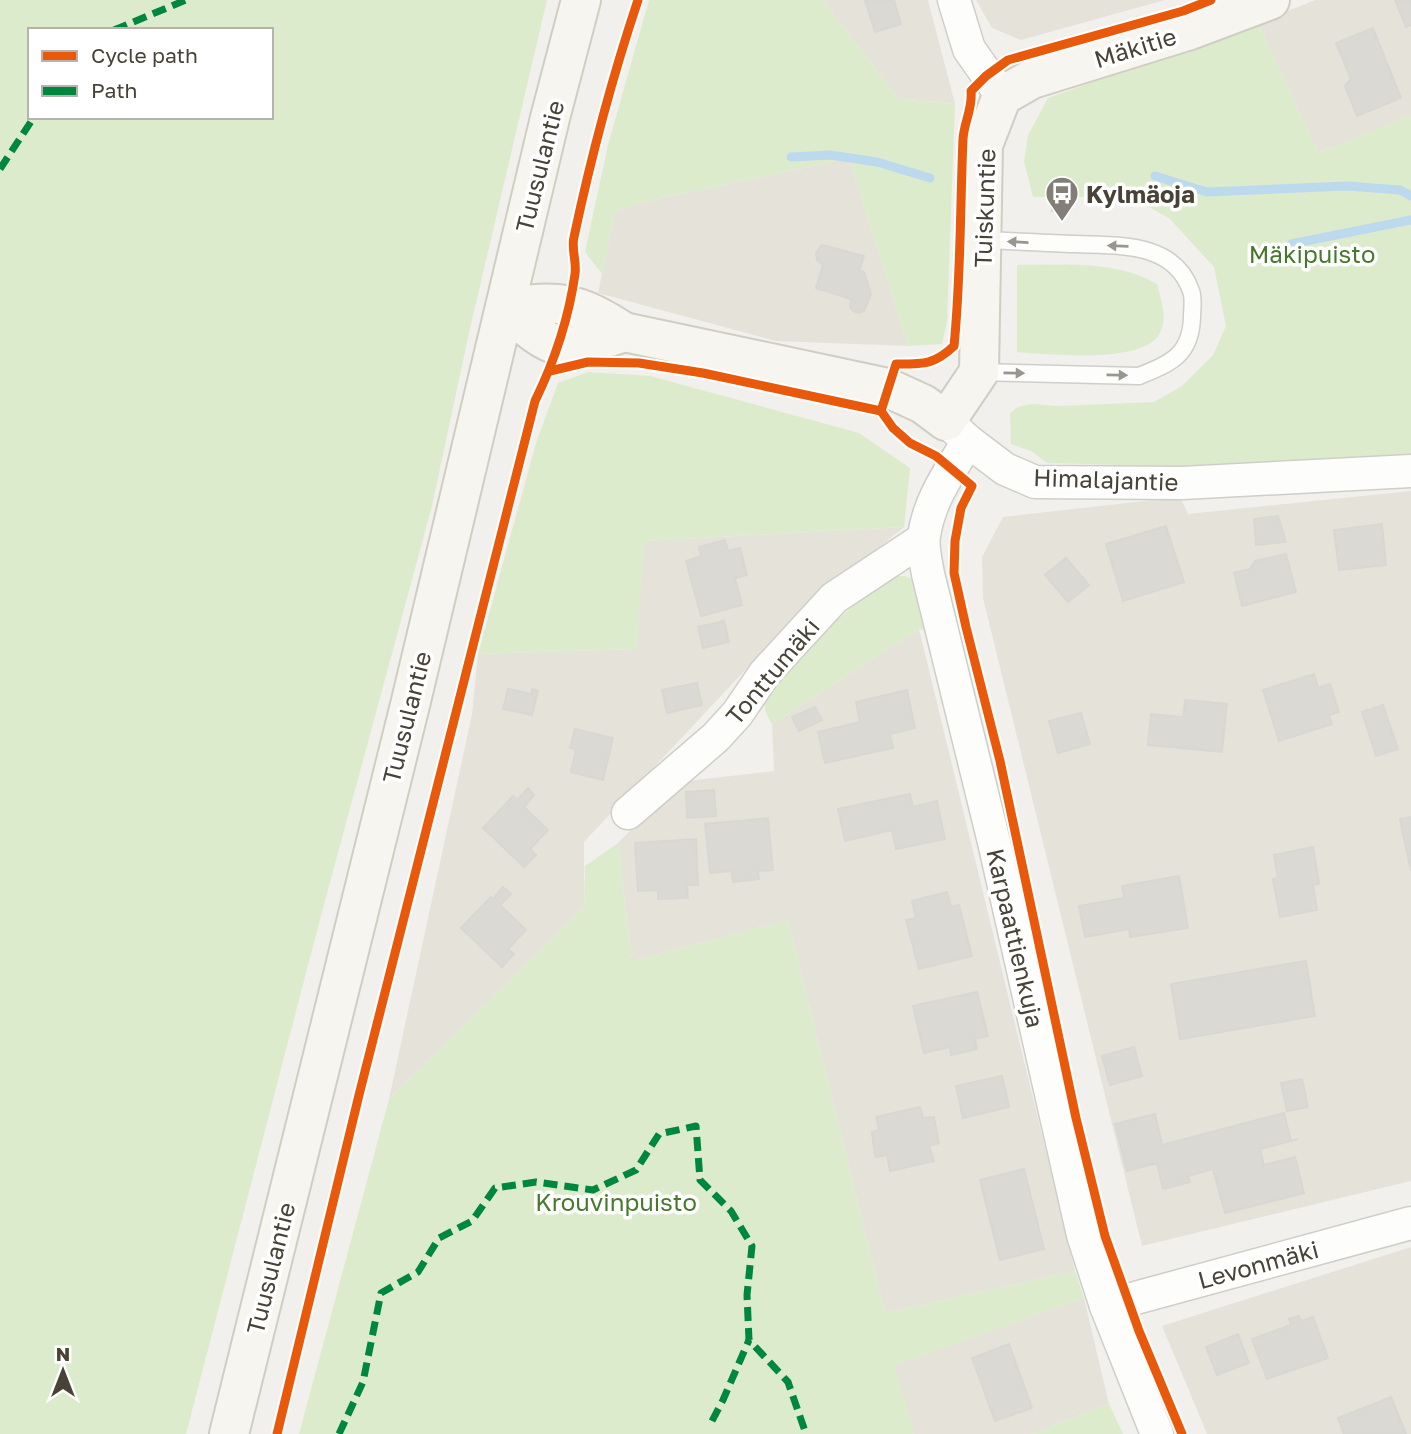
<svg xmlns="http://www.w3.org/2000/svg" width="1411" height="1434" viewBox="0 0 1411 1434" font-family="'Golos Text',sans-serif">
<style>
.residential{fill:#e5e2d9}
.green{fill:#ddebcd;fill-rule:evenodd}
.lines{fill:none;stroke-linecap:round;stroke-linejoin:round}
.stream{stroke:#bdd9ee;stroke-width:9}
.building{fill:#dbd9d4;stroke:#d9d7d2;stroke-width:2}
.lane-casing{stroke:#cfcec9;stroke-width:19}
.street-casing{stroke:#cfcec9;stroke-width:35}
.secondary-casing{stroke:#d0cdc3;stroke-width:42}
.lane{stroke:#fdfdfc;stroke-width:16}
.street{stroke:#fdfdfc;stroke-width:32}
.secondary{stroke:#f7f5ef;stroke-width:38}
.quiet{stroke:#00873e;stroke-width:7;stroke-dasharray:14 7;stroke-linecap:butt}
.cycleway-casing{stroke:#fff;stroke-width:13}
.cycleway{stroke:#e8590c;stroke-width:9}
.oneway{fill:#999690}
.labels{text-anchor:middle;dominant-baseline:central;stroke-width:7;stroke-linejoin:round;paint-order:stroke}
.street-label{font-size:24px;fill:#484237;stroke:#fff}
.poi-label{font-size:24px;font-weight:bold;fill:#484237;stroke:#fff;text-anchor:start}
.park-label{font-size:24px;fill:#46792b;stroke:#fff}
</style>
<rect width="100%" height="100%" fill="#f1f0ec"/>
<g class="residential">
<path d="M 823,0 L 928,0 L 955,104 L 898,98 Z"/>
<path d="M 976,0 L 1165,0 L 1021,40 L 992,28 Z"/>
<path d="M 1315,0 L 1411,0 L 1411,116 L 1318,153 L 1258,23 Z"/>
<path d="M 849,158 L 908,346 L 776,341 L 598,293 L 615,212 L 639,203 Z"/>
<path d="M 1411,491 L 1411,1181 L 1142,1246 L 983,598 L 982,557 L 1003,517 L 1180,497 L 1188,514 Z"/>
<path d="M 904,527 L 794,618 L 584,842 L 584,907 L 389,1099 L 472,714 L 478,654 L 636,649 L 644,541 Z"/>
<path d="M 919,629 L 1075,1271 L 885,1313 L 788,920 L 632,961 L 618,843 L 678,782 L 774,771 L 772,724 Z"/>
<path d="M 1411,1247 L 1411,1434 L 1207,1434 L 1162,1326 Z"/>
<path d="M 1084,1298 L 1109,1404 L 1031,1434 L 914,1434 L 894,1365 Z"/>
</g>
<g class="green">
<path d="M 0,0 L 547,0 L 469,333 L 432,506 L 319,923 L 186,1434 L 0,1434 ZM 30,30 L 271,30 L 271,117 L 30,117 Z"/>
<path d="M 649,0 L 823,0 L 898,98 L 955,104 L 947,322 L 942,344 L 908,346 L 849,158 L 639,203 L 615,212 L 602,274 L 585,252 L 608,145 Z"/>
<path d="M 1258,23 L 1318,153 L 1411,116 L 1411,455 L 1190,467 L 1047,463 L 1031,451 L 1011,444 L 1010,413 L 1018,407 L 1032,404 L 1057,406 L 1154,402 L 1182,386 L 1213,355 L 1226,326 L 1214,267 L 1169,218 L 1130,197 L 1033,197 L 1024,162 L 1028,135 L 1048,98 Z"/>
<path d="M 1017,265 C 1063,265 1116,260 1157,284 C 1161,300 1168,317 1160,333 C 1144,365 1047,354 1017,352 Z"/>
<path d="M 588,372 L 650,376 L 859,433 L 910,468 L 904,527 L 645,541 L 636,649 L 478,654 L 536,443 L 558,383 Z"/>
<path d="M 895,576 L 905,576 L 916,581 L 929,631 L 919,629 L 772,724 C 769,718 764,712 765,704 C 768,673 859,601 884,581 Z"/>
<path d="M 618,843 L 632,961 L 788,920 L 885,1313 L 1075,1271 L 1084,1298 L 895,1365 L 914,1434 L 299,1434 L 389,1099 L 584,907 L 585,866 Z"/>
<path d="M 1109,1404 L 1123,1434 L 1031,1434 Z"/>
</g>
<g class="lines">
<g class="stream">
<path d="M 791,157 L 830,155 L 877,162 L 930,178"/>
<path d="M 1155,176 L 1207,192 L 1347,186 L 1400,190 L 1411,196"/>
<path d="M 1291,244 L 1411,220"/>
</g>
</g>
<g class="building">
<path d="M 865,0 L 894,0 L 901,24 L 875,32 Z"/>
<path d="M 1395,0 L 1411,0 L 1411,25 L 1406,27 Z"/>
<path d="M 1373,28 L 1401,98 L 1357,116 L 1345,86 L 1351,79 L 1336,43 Z"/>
<rect x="1052" y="204" width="18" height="7"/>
<path d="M 822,245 L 864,256 L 859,271 L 864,272 L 871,294 L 864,311 L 858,313 L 853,311 L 850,307 L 851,299 L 816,288 L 823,265 L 817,260 L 816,253 Z"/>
<path d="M 1278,516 L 1286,542 L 1256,545 L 1254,519 Z"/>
<path d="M 1382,524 L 1386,565 L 1339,570 L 1334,530 Z"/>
<path d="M 1166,526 L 1184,582 L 1123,601 L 1106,544 Z"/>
<path d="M 725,540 L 728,551 L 740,548 L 747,575 L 735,578 L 742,605 L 701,616 L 686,561 L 701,556 L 699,547 Z"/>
<path d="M 1286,554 L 1296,592 L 1242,606 L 1234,573 L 1250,569 L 1255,561 Z"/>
<path d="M 1066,558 L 1089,585 L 1068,602 L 1045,575 Z"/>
<path d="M 724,621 L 729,642 L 703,648 L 698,627 Z"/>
<path d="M 1314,674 L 1318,688 L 1330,684 L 1339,712 L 1329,715 L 1332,724 L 1279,741 L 1263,690 Z"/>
<path d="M 697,683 L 702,705 L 667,713 L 662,690 Z"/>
<path d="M 508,689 L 531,694 L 532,689 L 538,691 L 532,715 L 503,709 Z"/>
<path d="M 907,690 L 915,728 L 890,734 L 893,748 L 825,763 L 818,732 L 860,722 L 856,702 Z"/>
<path d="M 1185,700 L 1227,704 L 1222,752 L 1148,745 L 1151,714 L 1183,717 Z"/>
<path d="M 1383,705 L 1398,749 L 1376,756 L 1362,712 Z"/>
<path d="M 815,707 L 822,720 L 799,731 L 792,717 Z"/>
<path d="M 1081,713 L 1090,744 L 1058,753 L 1049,721 Z"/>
<path d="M 575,729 L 613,738 L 603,780 L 571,772 L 576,749 L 570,748 Z"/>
<path d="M 528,788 L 534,795 L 524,807 L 548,830 L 530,849 L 536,855 L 524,867 L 483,828 L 513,796 L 517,800 Z"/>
<path d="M 714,790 L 716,816 L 687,818 L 686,792 Z"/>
<path d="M 910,794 L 913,807 L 937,801 L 945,839 L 896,849 L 892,830 L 845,841 L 838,809 Z"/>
<path d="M 1411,817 L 1411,871 L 1400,819 Z"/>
<path d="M 768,818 L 773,870 L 758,871 L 759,879 L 733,882 L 732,871 L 710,873 L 705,824 Z"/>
<path d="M 696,839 L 698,885 L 687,885 L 688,898 L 658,899 L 658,890 L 638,891 L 635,843 Z"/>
<path d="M 1313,847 L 1319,884 L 1313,885 L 1317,910 L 1280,917 L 1273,879 L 1278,878 L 1274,855 Z"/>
<path d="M 1179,876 L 1188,928 L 1130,937 L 1129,929 L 1085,937 L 1079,906 L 1124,898 L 1122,886 Z"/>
<path d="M 503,887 L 511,894 L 500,905 L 526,930 L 508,949 L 514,954 L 502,967 L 461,928 L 491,897 L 493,899 Z"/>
<path d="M 947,892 L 951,907 L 959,905 L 972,956 L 919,969 L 906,920 L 916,918 L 912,901 Z"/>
<path d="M 1306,961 L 1315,1016 L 1180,1039 L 1171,984 Z"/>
<path d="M 977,992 L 988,1036 L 975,1039 L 977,1049 L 951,1055 L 950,1047 L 924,1053 L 913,1006 Z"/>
<path d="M 1134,1047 L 1142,1076 L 1110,1085 L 1102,1056 Z"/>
<path d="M 1002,1076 L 1009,1107 L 963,1118 L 956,1086 Z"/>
<path d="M 1302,1079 L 1308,1107 L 1287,1111 L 1281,1083 Z"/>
<path d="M 920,1107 L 923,1118 L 934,1117 L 939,1143 L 929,1146 L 934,1161 L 890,1171 L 887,1155 L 875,1157 L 872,1132 L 879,1130 L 876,1117 Z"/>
<path d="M 1284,1113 L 1291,1141 L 1298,1139 L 1260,1149 L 1264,1165 L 1295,1157 L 1304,1193 L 1225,1213 L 1213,1169 L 1188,1176 L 1190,1182 L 1163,1189 L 1157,1163 L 1127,1171 L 1115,1124 L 1155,1114 L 1162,1145 Z"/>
<path d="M 1024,1169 L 1044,1249 L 1000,1260 L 980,1180 Z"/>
<path d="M 1299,1316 L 1301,1321 L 1313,1317 L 1328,1358 L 1267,1379 L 1252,1339 L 1291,1325 L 1289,1319 Z"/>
<path d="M 1238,1334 L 1249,1363 L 1217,1375 L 1206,1347 Z"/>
<path d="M 1009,1344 L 1032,1408 L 995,1421 L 972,1358 Z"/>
<path d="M 1391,1397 L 1406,1434 L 1344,1434 L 1338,1418 Z"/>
</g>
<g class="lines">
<defs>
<path id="lane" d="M 979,372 L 1139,376 C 1171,363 1191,355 1192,317 C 1192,309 1194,298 1191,291 C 1174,241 1117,246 1075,244 C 1044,243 1013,241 983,240"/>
<g id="street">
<path d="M 954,0 L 969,49 L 1002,96"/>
<path d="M 954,428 L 968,441 L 1005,469 L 1035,482 L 1182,483 L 1411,471"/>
<path d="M 968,441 C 950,472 929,500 924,536 C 922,548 926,562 928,574 L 994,842 L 1083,1235 L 1106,1306 L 1157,1434"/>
<path d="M 628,813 L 716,737 L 737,714 L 765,673 L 834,598 L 923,539"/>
<path d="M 1106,1306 L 1411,1223"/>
</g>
<g id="secondary">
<path d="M 505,308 C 559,299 578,302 624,332 L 888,388 L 923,404 L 946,421 L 979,372 L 983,145 L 1002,96 L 1032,79 L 1190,30 L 1270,0"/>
<path d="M 505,308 C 518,319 542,343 559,345 C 581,348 604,339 624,332"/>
<path d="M 229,1434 L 411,701 L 550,118 L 581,0"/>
</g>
</defs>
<use href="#lane" class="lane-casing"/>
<use href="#street" class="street-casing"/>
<use href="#secondary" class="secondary-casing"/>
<use href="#lane" class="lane"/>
<use href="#street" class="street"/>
<use href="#secondary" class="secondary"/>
<g class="quiet">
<path d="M 114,30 L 186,0"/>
<path d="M 0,169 L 34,117"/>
<path d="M 712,1421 L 723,1400 L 749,1340"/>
<path d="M 339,1434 L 363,1382 L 381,1293 L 418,1272 L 439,1238 L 472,1221 L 495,1188 L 536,1182 L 593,1190 L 636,1170 L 659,1134 L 696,1126 L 700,1180 L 731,1211 L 752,1246 L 747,1295 L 749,1340 L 788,1382 L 806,1434"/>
</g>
<defs>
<g id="cycleway">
<path d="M 550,371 L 588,362 L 639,363 L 703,373 L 881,411 L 893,428 L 910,443 L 936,456 L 972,486 L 961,508 L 955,541 L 954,573 L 966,627 L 1000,761 L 1076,1118 L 1105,1236 L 1139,1331 L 1182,1434"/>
<path d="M 881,411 L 896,364 C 923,364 934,365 954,346 C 961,277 960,208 963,139 C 964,122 973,108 971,91 L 986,76 L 1008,60 L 1183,11 L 1211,0"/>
<path d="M 277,1434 L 359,1095 L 535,401 C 554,362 569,317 575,274 C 577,262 571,249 574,237 C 591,157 612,78 638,0"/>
</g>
</defs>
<use href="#cycleway" class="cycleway-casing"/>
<use href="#cycleway" class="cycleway"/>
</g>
<defs><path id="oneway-solid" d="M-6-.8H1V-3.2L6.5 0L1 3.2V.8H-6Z" transform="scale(1.75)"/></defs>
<g class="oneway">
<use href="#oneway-solid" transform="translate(1018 242) rotate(-177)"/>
<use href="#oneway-solid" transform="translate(1118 246) rotate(-178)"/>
<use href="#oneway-solid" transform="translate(1014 373) rotate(1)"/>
<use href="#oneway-solid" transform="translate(1117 375) rotate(1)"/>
</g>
<defs>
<symbol id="bus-pin" viewBox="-11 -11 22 30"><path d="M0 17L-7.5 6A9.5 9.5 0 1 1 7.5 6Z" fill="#837f76" stroke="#fff"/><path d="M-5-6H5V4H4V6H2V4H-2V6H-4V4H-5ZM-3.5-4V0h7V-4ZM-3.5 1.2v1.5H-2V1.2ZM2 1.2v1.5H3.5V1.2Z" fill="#fff"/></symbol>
</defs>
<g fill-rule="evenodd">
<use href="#bus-pin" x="1043" y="174" width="38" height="52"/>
</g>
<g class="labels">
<g class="street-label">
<text transform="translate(1135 47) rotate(-17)">Mäkitie</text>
<text transform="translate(539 166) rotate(-76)">Tuusulantie</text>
<text transform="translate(984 208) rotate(-88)">Tuiskuntie</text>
<text transform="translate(1106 479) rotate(2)">Himalajantie</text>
<text transform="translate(772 671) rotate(-50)">Tonttumäki</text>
<text transform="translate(406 717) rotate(-76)">Tuusulantie</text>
<text transform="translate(1016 938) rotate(77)">Karpaattienkuja</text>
<text transform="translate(1258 1264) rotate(-15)">Levonmäki</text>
<text transform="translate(270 1268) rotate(-76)">Tuusulantie</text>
</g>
<g class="poi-label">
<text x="1086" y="193">Kylmäoja</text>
</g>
<g class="park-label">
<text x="1312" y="253">Mäkipuisto</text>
<text x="616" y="1201">Krouvinpuisto</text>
</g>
</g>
<rect x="28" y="28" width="245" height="91" fill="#ffffff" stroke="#b6b3af" stroke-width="2"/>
<rect x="42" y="51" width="35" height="10" fill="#e8590c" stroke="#b6b3af" stroke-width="2"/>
<text x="91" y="63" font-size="21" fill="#484237">Cycle path</text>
<rect x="42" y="86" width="35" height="10" fill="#00873e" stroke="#b6b3af" stroke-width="2"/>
<text x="91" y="98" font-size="21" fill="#484237">Path</text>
<g transform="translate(63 1371)" stroke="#ffffff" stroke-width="5" paint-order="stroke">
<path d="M0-5L12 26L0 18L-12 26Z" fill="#484237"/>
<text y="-10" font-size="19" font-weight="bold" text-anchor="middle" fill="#484237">N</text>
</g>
</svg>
